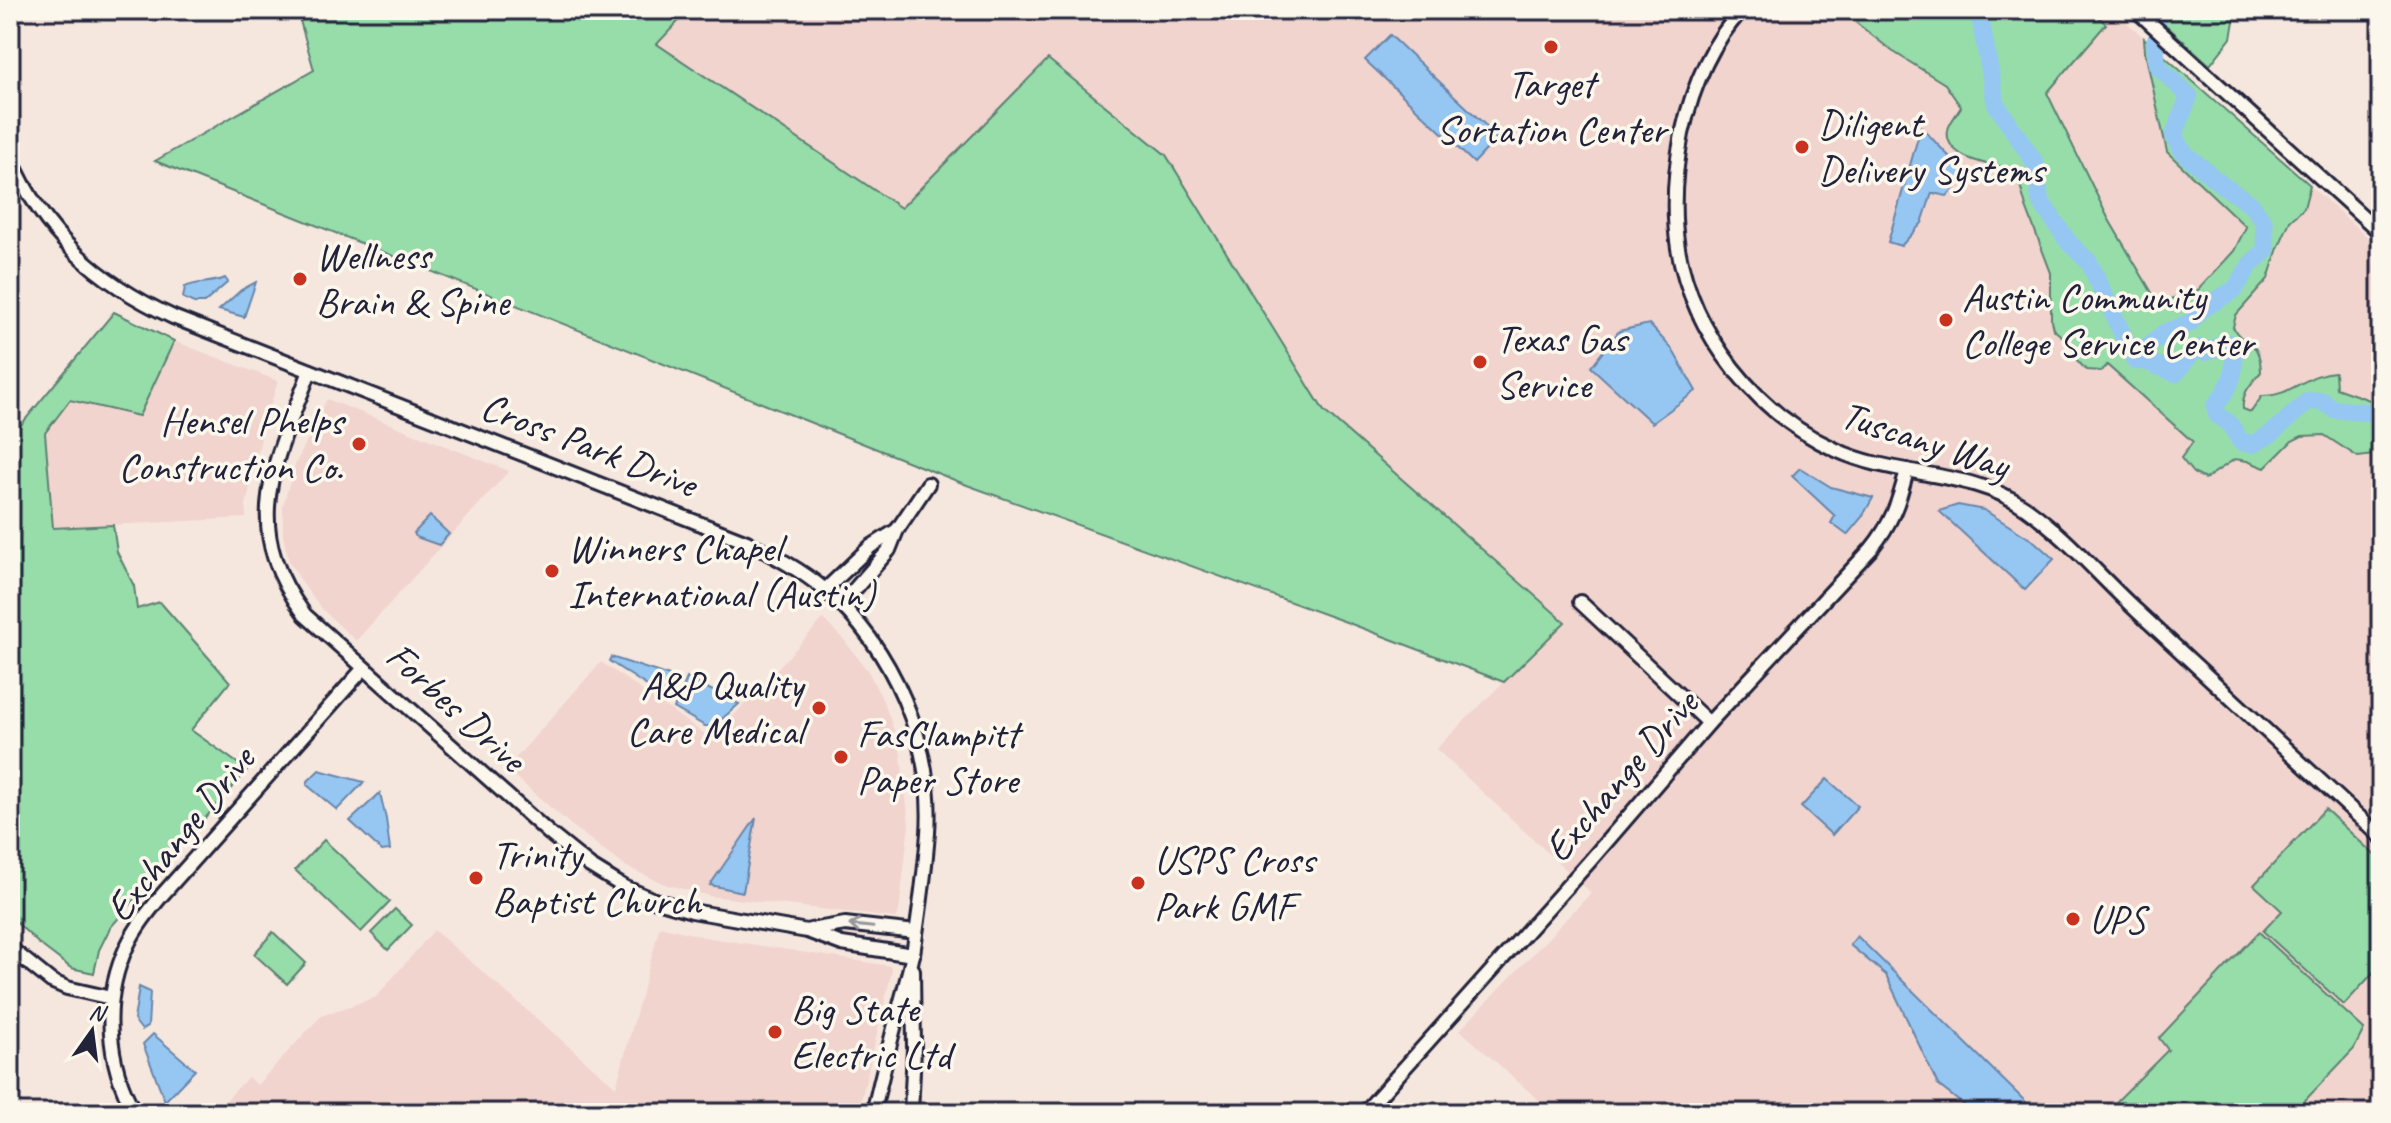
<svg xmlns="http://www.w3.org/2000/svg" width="2391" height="1123" viewBox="0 0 2391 1123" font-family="Caveat,sans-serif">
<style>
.built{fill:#f1d4ce}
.green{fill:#96ddaa;stroke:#5c8072;stroke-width:2}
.water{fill:#96c7f2;stroke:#6885a9;stroke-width:2}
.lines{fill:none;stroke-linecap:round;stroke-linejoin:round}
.river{stroke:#96c7f2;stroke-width:18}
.minor-casing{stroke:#22223b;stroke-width:18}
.minor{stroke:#fbf7ec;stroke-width:12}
.oneway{stroke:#99979c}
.poi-dot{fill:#c8321e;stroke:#fbf7ec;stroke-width:3}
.labels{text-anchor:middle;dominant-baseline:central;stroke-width:7;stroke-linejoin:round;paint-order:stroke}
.poi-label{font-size:40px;fill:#22223b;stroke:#fbf7ec;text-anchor:start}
.street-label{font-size:40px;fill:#22223b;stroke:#fbf7ec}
</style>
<rect width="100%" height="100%" fill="#f6e7de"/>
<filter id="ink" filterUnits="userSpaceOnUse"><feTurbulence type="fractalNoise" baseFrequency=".0125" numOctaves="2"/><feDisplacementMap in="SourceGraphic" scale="16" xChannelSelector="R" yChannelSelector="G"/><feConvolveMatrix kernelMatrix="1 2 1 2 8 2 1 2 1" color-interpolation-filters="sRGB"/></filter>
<g filter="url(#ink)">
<g class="built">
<path d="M 689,10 L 2113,10 L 2381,249 L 2381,1113 L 1553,1113 L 1460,1030 L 1591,893 L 1436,749 L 1564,622 L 1324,411 L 1166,155 L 1048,59 L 901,208 L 639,99 L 657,44 Z"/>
<path d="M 174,341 L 278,381 L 262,434 L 246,505 L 246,518 L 53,528 L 45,433 L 70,400 L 139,415 Z"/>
<path d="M 327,399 L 509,471 L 356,641 L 324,611 L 307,590 L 289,562 L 283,536 L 283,505 L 295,465 Z"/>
<path d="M 823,619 L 845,641 L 868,671 L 885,705 L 900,747 L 909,824 L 899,912 L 895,918 L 710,896 L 664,884 L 625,866 L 571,825 L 506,769 L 601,662 L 712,739 Z"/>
<path d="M 660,926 L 704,937 L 891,966 L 892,971 L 858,1113 L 214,1113 L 248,1077 L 257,1085 L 321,1016 L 376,997 L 434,930 L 616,1087 Z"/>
</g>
<g class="green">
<path d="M 297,10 L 689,10 L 657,44 L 901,208 L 1048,59 L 1166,155 L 1324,411 L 1565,622 L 1504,682 L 1346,622 L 967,485 L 155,161 L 314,70 Z"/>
<path d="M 1847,10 L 2091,10 L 2106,24 L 2047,93 L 2108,218 L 2158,303 L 2198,290 L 2234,251 L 2246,227 L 2167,152 L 2145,52 L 2144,38 L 2310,185 L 2304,208 L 2290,221 L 2278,248 L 2268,279 L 2236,315 L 2233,327 C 2244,349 2260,336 2261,372 C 2252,383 2241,393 2243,409 L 2251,412 L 2262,396 C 2291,397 2306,373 2335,372 L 2336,388 L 2381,404 L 2381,454 L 2358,457 L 2324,435 L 2302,436 L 2292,441 L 2265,468 L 2247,461 L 2235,459 L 2205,479 L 2193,473 L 2181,458 L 2193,442 L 2107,365 L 2101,371 L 2086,370 L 2076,359 L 2072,345 L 2053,329 L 2051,321 L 2051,273 L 2026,207 L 2015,167 C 1996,168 1943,159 1948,130 C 1949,123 1957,114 1961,107 L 1945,84 L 1892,51 L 1845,14 Z"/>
<path d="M 2149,10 L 2236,10 L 2231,38 L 2210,65 Z"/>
<path d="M 114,312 L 174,341 L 139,416 L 70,400 L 45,433 L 53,528 L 113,525 L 117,552 L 134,586 L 137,609 L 160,602 L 230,682 L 191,730 L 247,770 L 110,928 L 99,950 L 94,973 L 71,968 L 38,943 L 10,916 L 10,438 Z"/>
<path d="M 2325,809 L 2381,861 L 2381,964 L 2344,1005 L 2263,931 L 2282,911 L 2254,885 Z"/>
<path d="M 324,840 L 390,902 L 361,932 L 295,870 Z"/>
<path d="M 395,909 L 412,925 L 388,950 L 371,933 Z"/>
<path d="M 273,932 L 306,963 L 287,984 L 254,954 Z"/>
<path d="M 2259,932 L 2364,1029 L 2354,1049 L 2293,1113 L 2105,1113 L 2168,1050 L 2159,1038 Z"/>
</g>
<g class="water">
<path d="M 1390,35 L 1498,137 L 1474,163 L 1365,60 Z"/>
<path d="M 1921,127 L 1967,175 L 1947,196 L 1932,193 L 1922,223 L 1901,246 L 1888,242 Z"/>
<path d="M 225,278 L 228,282 L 204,303 L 194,303 L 183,298 L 185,287 C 198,281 212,284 225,278 Z"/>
<path d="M 256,282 L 244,317 L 219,310 L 241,290 Z"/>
<path d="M 1649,324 L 1672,349 L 1696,391 L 1652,423 L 1591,367 L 1619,331 Z"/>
<path d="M 1800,468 L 1831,487 L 1873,498 L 1862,517 L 1847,535 L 1831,523 L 1835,516 L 1792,476 Z"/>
<path d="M 1958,505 L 1984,510 L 2035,542 L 2054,559 L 2025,590 L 1939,511 Z"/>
<path d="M 430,516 L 449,534 L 439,545 L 416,537 L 414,533 Z"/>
<path d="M 611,657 L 679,679 L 670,701 L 609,661 Z"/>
<path d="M 687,678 L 739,704 L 714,726 L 705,726 L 674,708 Z"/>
<path d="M 319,770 L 364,782 L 337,810 L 307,785 L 307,782 Z"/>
<path d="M 1827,779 L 1858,806 L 1832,835 L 1801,807 Z"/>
<path d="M 380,793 L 386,819 L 390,850 L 382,851 L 350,821 Z"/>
<path d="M 756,818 L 743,892 L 710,885 Z"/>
<path d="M 1857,936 L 2037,1113 L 1974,1113 L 1938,1085 L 1886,975 L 1850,945 Z"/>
<path d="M 139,987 L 150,992 L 148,1026 L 142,1030 L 134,1020 Z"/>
<path d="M 153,1034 L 195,1070 L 165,1101 L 143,1044 Z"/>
</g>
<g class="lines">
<g class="river">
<path d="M 1974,10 L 1979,12 L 1996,104 L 2035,163 L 2040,200 L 2069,243 L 2089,262 L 2135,361 L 2145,361 L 2176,373 L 2191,354 L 2200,348 L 2205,352 L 2228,343 L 2234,349 C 2235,375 2232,385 2215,406 L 2217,415 L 2229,423 L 2241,442 L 2253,444 L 2271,434 L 2308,401 L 2323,401 C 2326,403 2331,408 2334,409 C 2338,410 2376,413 2381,413"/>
<path d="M 2158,10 L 2158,23"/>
<path d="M 2145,361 L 2148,346 L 2164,333 L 2190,323 L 2201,310 L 2235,289 L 2250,265 L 2266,250 L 2264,222 L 2251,204 L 2222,185 L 2184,153 L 2174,136 L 2189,96 L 2157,65 L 2155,41"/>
</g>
<defs>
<g id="minor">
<path d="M 1742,10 C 1710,44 1692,89 1682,134 C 1675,170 1672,211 1678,248 C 1693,335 1757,414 1836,450 C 1896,478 1971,469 2026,508 C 2067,537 2100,577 2137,611 C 2218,686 2299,762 2381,837"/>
<path d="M 2136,10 L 2381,233"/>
<path d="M 10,156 C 43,234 97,282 173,317 L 747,542 C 775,556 801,570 825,590 C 893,647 934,744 928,833 C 925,873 919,915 913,954 C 909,974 903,993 898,1013 C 889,1046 881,1080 873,1113"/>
<path d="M 310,371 C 275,463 238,525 305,615 L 549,833 L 590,866 L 624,887 L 654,900 L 692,911 L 807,931 L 842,944 L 913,955"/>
<path d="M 825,590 L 870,547 L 897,530"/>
<path d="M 1580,602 L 1709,723"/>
<path d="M 841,605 L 889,550 L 897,530 L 928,484"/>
<path d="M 810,930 L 845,924 L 916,932"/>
<path d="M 10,948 L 51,981 L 67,988 L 111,998"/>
<path d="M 135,1113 C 106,1063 102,999 127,946 C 136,927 149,911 162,895 L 364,668"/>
<path d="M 911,1113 L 914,1048 L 913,970"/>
<path d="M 1364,1113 L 1589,862 L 1709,723 L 1871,549 C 1892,523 1899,502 1907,470"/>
</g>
</defs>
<use href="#minor" class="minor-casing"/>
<use href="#minor" class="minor"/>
</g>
<defs><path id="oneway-shaft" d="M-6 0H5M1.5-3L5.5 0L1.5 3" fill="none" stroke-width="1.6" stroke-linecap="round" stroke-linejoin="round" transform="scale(2)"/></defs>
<use class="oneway" href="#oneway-shaft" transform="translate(861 926) rotate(-174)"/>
</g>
<g class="poi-dot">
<circle cx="1551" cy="47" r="8"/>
<circle cx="1802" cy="147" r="8"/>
<circle cx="300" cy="279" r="8"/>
<circle cx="1946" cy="320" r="8"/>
<circle cx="1480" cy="362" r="8"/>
<circle cx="359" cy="444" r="8"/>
<circle cx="552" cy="571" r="8"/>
<circle cx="819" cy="708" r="8"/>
<circle cx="841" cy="757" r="8"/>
<circle cx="476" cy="878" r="8"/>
<circle cx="1138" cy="883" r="8"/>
<circle cx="2073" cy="919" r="8"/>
<circle cx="775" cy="1032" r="8"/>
</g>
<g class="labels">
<g class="poi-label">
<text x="1551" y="84" text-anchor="middle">Target<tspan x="1551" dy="46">Sortation Center</tspan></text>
<text x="1818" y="124">Diligent<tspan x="1818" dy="46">Delivery Systems</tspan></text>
<text x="316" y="256">Wellness<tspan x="316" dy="46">Brain &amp; Spine</tspan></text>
<text x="1962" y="297">Austin Community<tspan x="1962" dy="46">College Service Center</tspan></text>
<text x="1496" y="339">Texas Gas<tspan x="1496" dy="46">Service</tspan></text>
<text x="343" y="421" text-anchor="end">Hensel Phelps<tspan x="343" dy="46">Construction Co.</tspan></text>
<text x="568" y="548">Winners Chapel<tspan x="568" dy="46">International (Austin)</tspan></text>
<text x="803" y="685" text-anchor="end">A&amp;P Quality<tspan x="803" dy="46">Care Medical</tspan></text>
<text x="857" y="734">FasClampitt<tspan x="857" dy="46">Paper Store</tspan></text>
<text x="492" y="855">Trinity<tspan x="492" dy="46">Baptist Church</tspan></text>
<text x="1154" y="860">USPS Cross<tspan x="1154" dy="46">Park GMF</tspan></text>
<text x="2089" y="919">UPS</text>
<text x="791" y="1009">Big State<tspan x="791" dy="46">Electric Ltd</tspan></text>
</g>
<g class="street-label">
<text transform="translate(1925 440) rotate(18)">Tuscany Way</text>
<text transform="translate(589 445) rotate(21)">Cross Park Drive</text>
<text transform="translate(456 707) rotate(42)">Forbes Drive</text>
<text transform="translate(1621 776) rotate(-49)">Exchange Drive</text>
<text transform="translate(180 834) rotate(-51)">Exchange Drive</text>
</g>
</g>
<rect width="2391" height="1123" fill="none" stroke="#fbf7ec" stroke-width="40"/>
<rect x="20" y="20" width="2351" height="1083" fill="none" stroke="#22223b" stroke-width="3" filter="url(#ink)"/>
<g transform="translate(92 1031) rotate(14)" stroke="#fbf7ec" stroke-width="6" paint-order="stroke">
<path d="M0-6L14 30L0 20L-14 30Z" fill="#22223b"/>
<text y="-12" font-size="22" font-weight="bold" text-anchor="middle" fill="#22223b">N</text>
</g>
</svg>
